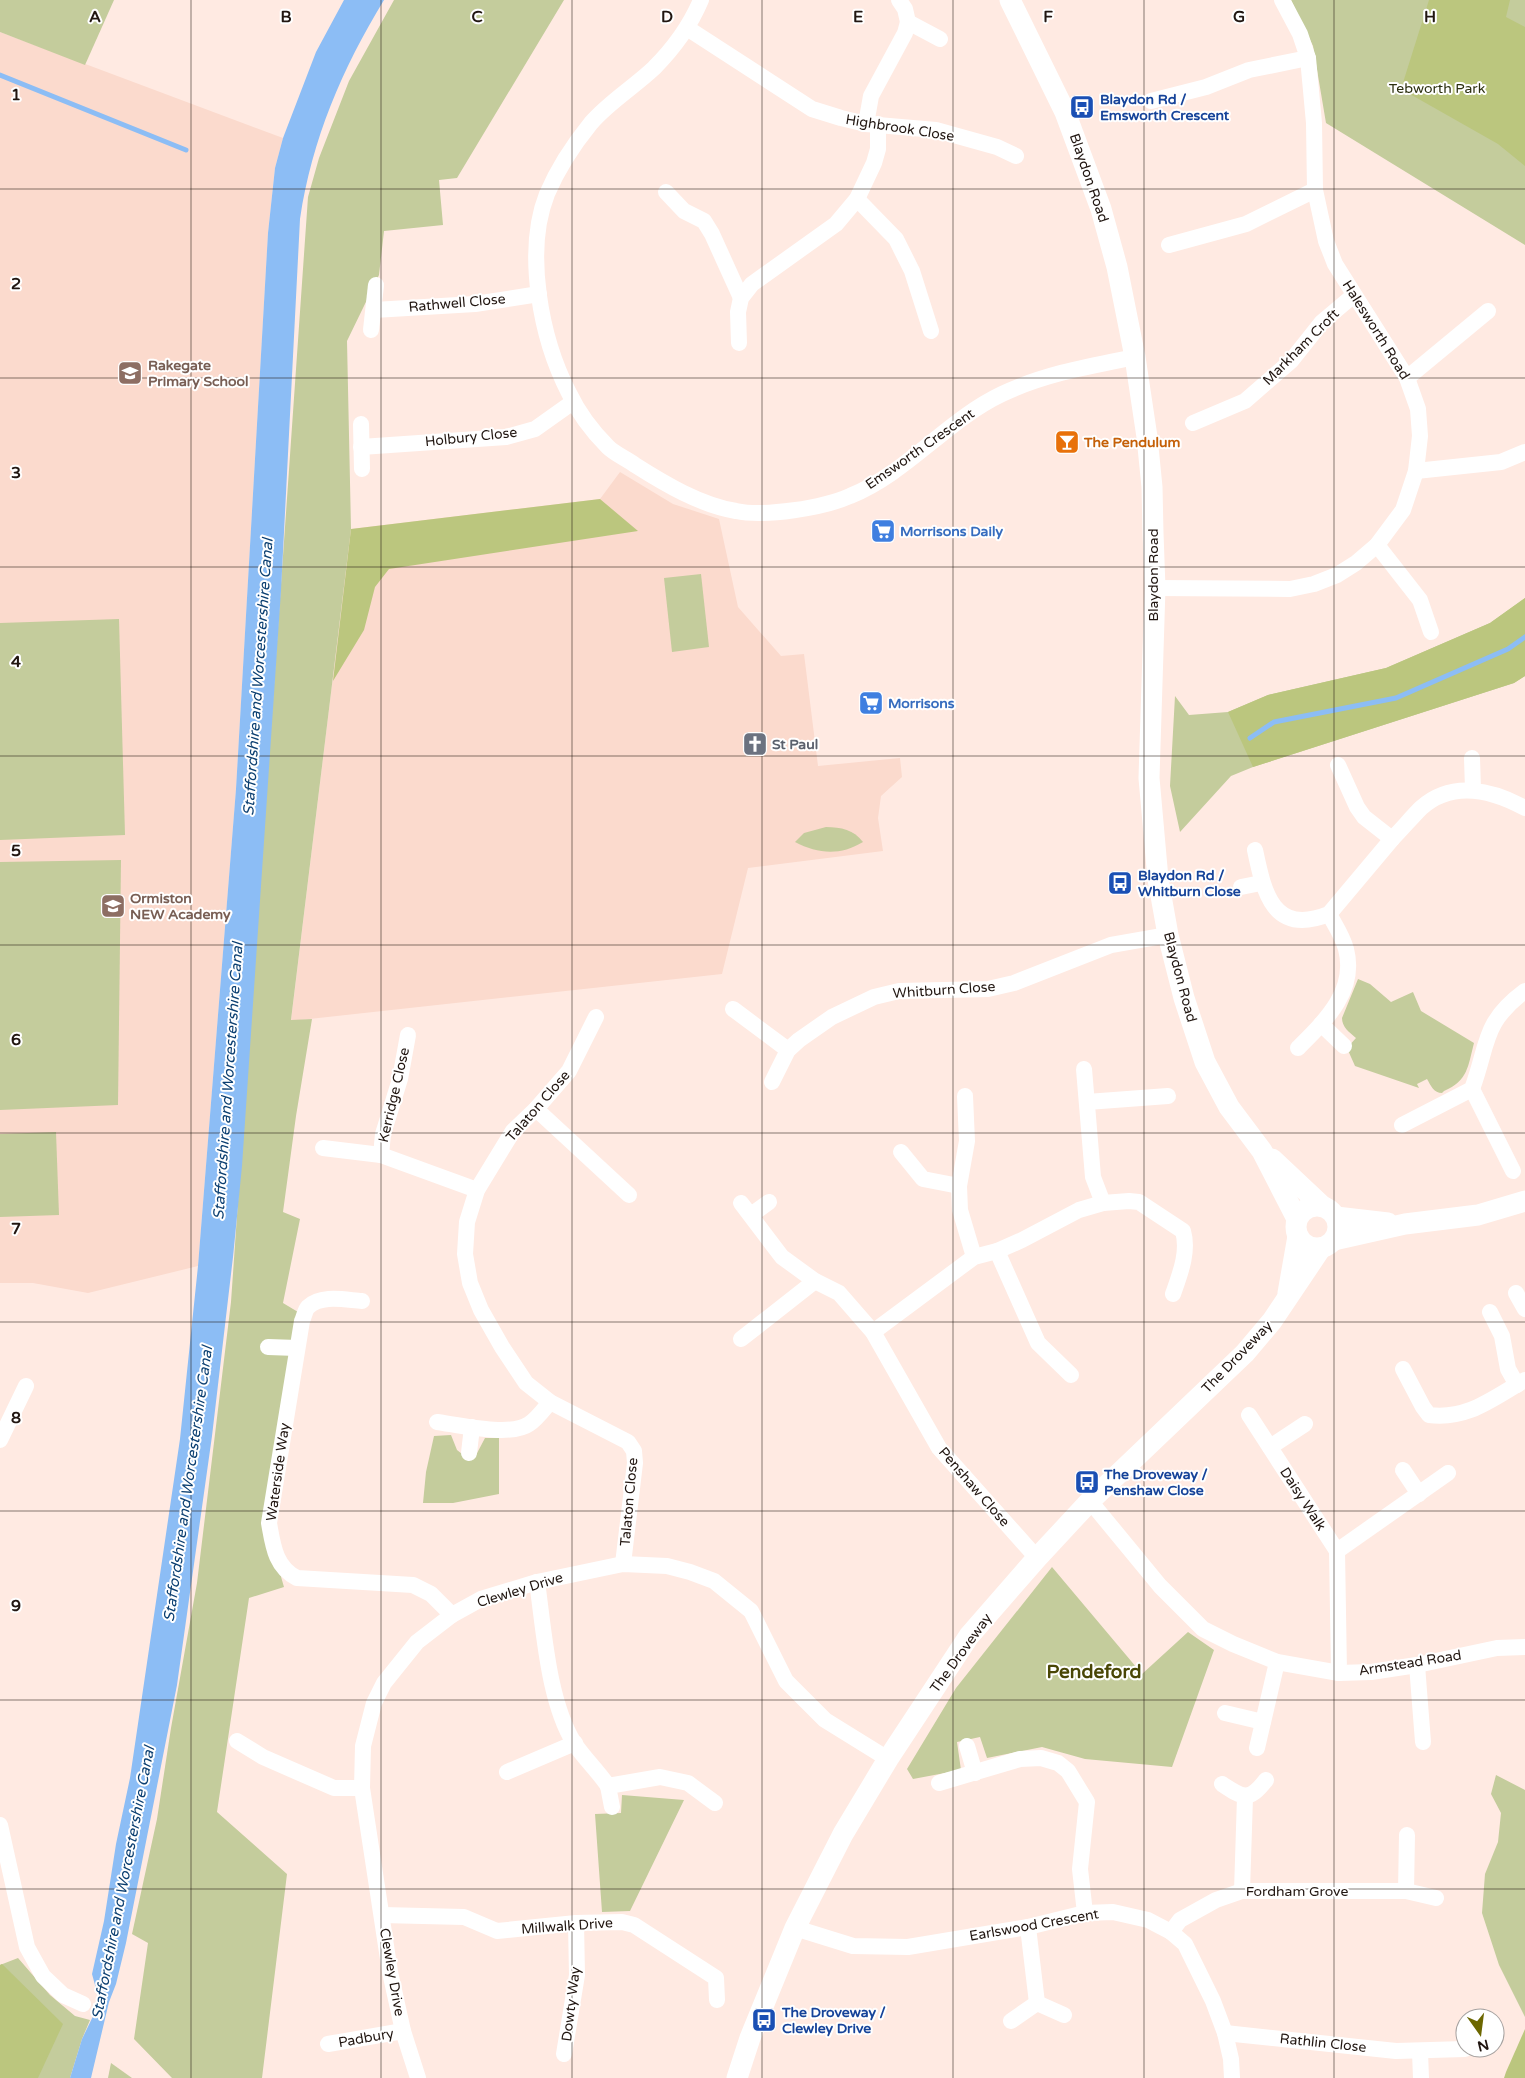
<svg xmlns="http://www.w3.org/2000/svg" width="1525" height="2078" viewBox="0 0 1525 2078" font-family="'Varela Round',sans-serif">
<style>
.built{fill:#fbdacd}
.green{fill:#c4cc9c}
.forest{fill:#bbc67e}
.water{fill:#8cbdf5}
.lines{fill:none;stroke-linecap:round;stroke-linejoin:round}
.stream{stroke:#8cbdf5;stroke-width:5}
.minor{stroke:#fff;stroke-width:16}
.tertiary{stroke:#fff;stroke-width:21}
.grid{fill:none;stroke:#211611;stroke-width:1;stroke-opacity:0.55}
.labels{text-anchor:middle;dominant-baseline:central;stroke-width:4;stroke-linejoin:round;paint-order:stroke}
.park-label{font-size:14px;fill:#2b2f0f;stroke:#fff}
.transit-label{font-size:14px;font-weight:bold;fill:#164399;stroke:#fff;text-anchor:start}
.street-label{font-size:14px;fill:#211611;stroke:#fff}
.education-label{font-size:14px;font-weight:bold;fill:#785e54;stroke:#fff;text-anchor:start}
.food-label{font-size:14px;font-weight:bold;fill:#c56008;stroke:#fff;text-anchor:start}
.shop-label{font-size:14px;font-weight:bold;fill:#366cbe;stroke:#fff;text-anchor:start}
.worship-label{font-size:14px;font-weight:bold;fill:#5b616d;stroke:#fff;text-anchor:start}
.water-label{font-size:15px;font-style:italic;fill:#0b3f71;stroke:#fff}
.district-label{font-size:19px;font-weight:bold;fill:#494605;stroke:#fff}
.grid-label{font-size:16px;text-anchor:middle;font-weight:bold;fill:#211611;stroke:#fff;stroke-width:4;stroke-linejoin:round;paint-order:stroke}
</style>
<rect width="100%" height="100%" fill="#ffeae2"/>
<g class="built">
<path d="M 0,32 L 283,138 L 275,168 L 268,233 L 236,789 L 198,1266 L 88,1293 L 33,1283 L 0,1283 Z"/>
<path d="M 620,472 L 673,504 L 719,519 L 738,607 L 781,656 L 804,654 L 818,766 L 900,758 L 902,777 L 881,796 L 878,818 L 883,851 L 748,868 L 722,974 L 291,1021 L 351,529 L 600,499 Z"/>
</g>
<g class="green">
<path d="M 0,0 L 114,0 L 85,65 L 0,32 Z"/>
<path d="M 394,0 L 564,0 L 457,178 L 439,180 L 443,225 L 384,231 L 379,275 L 347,341 L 351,529 L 291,1020 L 312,1019 L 296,1116 L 283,1212 L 300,1219 L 283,1303 L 298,1312 L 264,1518 L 284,1587 L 249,1598 L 217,1812 L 287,1874 L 262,2078 L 172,2078 L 134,2039 L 148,1943 L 132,1934 L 157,1819 L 171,1728 L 197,1583 L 231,1302 L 308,197 L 319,158 L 349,81 Z"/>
<path d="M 1291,0 L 1525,0 L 1525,245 L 1326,123 L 1313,46 Z"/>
<path d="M 701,574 L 709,647 L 672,652 L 664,578 Z"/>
<path d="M 1525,598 L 1525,676 L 1514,683 L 1253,767 L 1231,776 L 1180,832 L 1170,786 L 1175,696 L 1189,715 L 1228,712 L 1268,695 L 1386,668 L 1490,623 Z"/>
<path d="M 119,619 L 125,835 L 0,840 L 0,623 Z"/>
<path d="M 826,827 C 841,827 854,830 863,842 C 840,856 818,854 795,842 L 804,833 Z"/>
<path d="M 121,860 L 118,1105 L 0,1110 L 0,862 Z"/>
<path d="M 1358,979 L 1370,984 L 1391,1002 L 1413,992 L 1421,1011 L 1474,1043 C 1468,1066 1468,1081 1444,1091 L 1442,1093 C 1434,1093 1431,1086 1427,1079 L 1417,1084 L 1419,1088 L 1355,1066 L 1347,1048 L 1356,1038 C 1349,1032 1342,1027 1342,1018 Z"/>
<path d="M 56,1132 L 59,1215 L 0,1217 L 0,1134 Z"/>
<path d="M 451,1435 L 457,1450 L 467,1458 L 475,1457 L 485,1438 L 499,1438 L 499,1494 L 453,1503 L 423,1503 L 426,1472 L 434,1436 Z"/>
<path d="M 1052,1567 L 1142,1674 L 1188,1632 L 1214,1650 L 1172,1767 L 1085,1759 L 1042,1747 L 987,1758 L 980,1737 L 957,1742 L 961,1770 L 913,1779 L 907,1769 L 956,1688 Z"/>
<path d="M 1496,1775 L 1525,1790 L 1525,2017 L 1499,1965 L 1482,1913 L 1485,1874 L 1498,1842 L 1501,1813 L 1491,1794 Z"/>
<path d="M 622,1795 L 684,1800 L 630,1911 L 602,1912 L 595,1814 L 621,1813 Z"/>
<path d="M 18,1958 L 50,1995 L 75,2016 L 90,2020 L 82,2039 L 70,2078 L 0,2078 L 0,1965 Z"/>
<path d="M 111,2063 L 132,2078 L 108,2078 Z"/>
</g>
<g class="forest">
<path d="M 1429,0 L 1510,0 L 1506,17 L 1525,27 L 1525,166 L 1498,144 L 1401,89 Z"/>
<path d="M 600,499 L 638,531 L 389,569 L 375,587 L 364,630 L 333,681 L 351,529 Z"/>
<path d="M 1525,598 L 1525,676 L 1514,683 L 1253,767 L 1228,712 L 1268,695 L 1386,668 L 1490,623 Z"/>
<path d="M 2,1964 L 63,2024 L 38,2078 L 0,2078 L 0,1965 Z"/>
<path d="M 1525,2029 L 1525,2078 L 1504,2078 L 1506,2072 Z"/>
</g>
<path class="water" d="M 344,0 L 384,0 C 342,69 312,139 300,219 L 281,591 L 242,1166 L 233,1257 L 212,1436 L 177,1685 L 126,1943 L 116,1984 L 109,2002 L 91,2078 L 70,2078 L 82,2039 L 97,2008 L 98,1996 L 92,1974 L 104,1921 L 116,1844 L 130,1778 L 180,1439 L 198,1266 L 236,789 L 268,233 L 275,168 L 283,138 L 316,52 Z"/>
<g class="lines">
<g class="stream">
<path d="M 0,75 L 186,150"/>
<path d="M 1250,738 L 1274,722 L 1396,698 L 1508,649 L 1525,637"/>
</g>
<g class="minor">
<path d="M 701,0 C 690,26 674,48 654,68 C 634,87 609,102 591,123 C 574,144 558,168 547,194 C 524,252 541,339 569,393 C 578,412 593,432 608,447 C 615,454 627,459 635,465 C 665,484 700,505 736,511 C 765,517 823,508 850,496 C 907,473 947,420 1002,394 C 1044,374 1090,366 1135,357"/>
<path d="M 899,0 L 905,9 L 908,22 L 940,39"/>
<path d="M 687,28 L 812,109 L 841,118 L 866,124 L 936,130 L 997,147 L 1016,156"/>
<path d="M 1151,101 L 1206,87 L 1249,70 L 1308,58"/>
<path d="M 866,124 L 871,96 L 905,33 L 908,22"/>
<path d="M 666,192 L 684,211 L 704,221 L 712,234 L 741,298"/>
<path d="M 857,199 L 896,239 L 912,271 L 931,331"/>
<path d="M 1169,245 L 1246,224 L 1315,190"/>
<path d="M 374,310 L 475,304 L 539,294"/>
<path d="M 371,330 L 376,285"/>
<path d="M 739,343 L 738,312 L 741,298 L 752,284 L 836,224 L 857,199 L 874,163 L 878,149 L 878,124"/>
<path d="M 1407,378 L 1488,311"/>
<path d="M 1193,423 L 1245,401 L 1291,361 L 1322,322 L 1354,295"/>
<path d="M 361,424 L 362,469"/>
<path d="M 361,447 L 506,437 L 535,429 L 573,402"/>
<path d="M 1416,471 L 1501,462 L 1525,452"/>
<path d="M 1377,545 L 1420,600 L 1431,632"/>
<path d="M 1155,588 L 1290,589 L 1314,584 L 1337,575 L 1356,563 L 1377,545 L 1403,510 L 1416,471 L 1420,436 L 1418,409 L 1407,378 L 1335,264 L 1326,241 L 1315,190 L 1314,123 L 1308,58 L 1300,34 L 1282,0"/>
<path d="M 1472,758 L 1473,789"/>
<path d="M 1338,765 L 1357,807 L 1364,817 L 1392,839 C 1402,829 1411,818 1421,808 C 1452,780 1492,790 1525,808"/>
<path d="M 1255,850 C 1264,893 1273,936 1329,914 L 1392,839"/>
<path d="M 1241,887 L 1261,883"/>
<path d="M 733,1009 L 788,1050"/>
<path d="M 596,1017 L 569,1071 L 536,1109 L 513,1131 L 477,1190 L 467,1222 L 465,1254 L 470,1283 L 481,1310 L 502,1347 L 526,1383 L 550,1402 L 628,1442 L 634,1451 L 635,1463 L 623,1564"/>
<path d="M 1321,1024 L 1344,1046"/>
<path d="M 408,1035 L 400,1079 L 383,1134 L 381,1155 L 477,1190"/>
<path d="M 1298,1048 C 1325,1021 1357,991 1346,949 C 1343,937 1335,925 1329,914"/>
<path d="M 1084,1069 L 1093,1177 L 1103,1203"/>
<path d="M 772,1082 L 788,1050 L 799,1040 L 832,1017 L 874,997 L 899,991 L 988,989 L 1014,983 L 1111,945 L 1168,935"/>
<path d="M 1472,1089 L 1513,1171"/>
<path d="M 965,1096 L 967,1141 L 959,1186 L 960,1210 L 974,1257"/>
<path d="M 1087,1102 L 1168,1096"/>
<path d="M 536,1109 L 629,1195"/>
<path d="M 1402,1125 L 1472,1089 C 1489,1043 1482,1023 1525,991"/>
<path d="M 323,1148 L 381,1155"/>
<path d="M 901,1152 L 923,1179 L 959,1186"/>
<path d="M 741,1203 L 782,1257 L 815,1281 L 839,1293 L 873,1332 L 939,1448 L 1037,1558"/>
<path d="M 751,1215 L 769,1202"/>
<path d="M 997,1251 L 1038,1343 L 1071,1375"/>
<path d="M 1516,1293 L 1525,1309"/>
<path d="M 362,1301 C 346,1300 321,1294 308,1307 C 305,1310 304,1317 302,1321 L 269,1523 C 273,1545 275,1567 297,1578 L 413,1585 L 431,1594 L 452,1615"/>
<path d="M 1490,1312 L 1502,1336 L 1508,1369 L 1517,1385"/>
<path d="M 873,1332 L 974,1257 L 997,1251 L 1022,1240 L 1079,1210 L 1103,1203 L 1129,1201 L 1139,1202 L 1183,1231 C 1189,1252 1180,1274 1173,1294"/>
<path d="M 741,1339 L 815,1281"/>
<path d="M 268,1347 L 297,1348"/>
<path d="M 1403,1369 L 1423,1407 L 1429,1415 C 1468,1420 1493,1398 1525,1380"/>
<path d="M 1249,1415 L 1337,1551 L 1339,1673"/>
<path d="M 437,1422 C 459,1425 511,1437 529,1424 C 537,1419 544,1409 550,1402"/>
<path d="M 0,1440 L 26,1386"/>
<path d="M 1270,1447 L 1305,1424"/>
<path d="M 469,1453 L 472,1427"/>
<path d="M 1403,1470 L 1419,1494"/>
<path d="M 1090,1501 L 1160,1586 L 1203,1629 L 1233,1644 L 1277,1662 L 1339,1673 L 1371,1672 L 1417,1665 L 1497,1648 L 1525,1647"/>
<path d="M 1337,1551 L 1448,1473"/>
<path d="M 537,1582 C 544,1630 548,1701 574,1743 C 584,1758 598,1771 608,1786 L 660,1777 L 688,1783 L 715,1803"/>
<path d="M 1417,1665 L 1423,1742"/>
<path d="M 1225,1713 L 1263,1722"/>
<path d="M 237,1741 L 263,1757 L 334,1788 L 362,1788"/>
<path d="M 967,1746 L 975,1773"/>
<path d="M 1257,1748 L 1277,1662"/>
<path d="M 507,1772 L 575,1743"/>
<path d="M 939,1783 L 1020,1759 L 1041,1758 L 1058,1763 L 1068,1771 L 1087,1802 L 1080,1869 L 1085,1913"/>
<path d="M 1222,1784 C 1243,1798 1249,1802 1266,1780"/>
<path d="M 608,1786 L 612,1807"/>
<path d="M 0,1825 L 27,1947 L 43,1976 L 63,1995 L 83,2004"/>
<path d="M 1242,1891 L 1245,1797"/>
<path d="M 1406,1891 L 1407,1835"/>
<path d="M 382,1915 L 464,1917 L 497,1931 L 576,1923 L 622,1922 L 634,1925 L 716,1978 L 717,2000"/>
<path d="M 1028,1927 L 1037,2003"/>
<path d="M 795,1928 L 853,1946 L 908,1947 L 1028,1927 L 1085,1913 L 1113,1912 L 1148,1920 L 1171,1932 L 1185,1944 L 1213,2001 L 1225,2033 L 1231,2059 L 1232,2078"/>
<path d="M 1171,1932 L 1180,1920 L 1216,1900 L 1242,1891 L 1406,1891 L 1436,1898"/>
<path d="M 1011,2021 L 1037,2003 L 1064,2015"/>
<path d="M 1225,2033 L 1396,2051 L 1465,2049"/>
<path d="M 328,2044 L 403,2031"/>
<path d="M 1420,2052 L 1421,2078"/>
<path d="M 564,2054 L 577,1975 L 576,1923"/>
<path d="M 418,2078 L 403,2031 L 390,1972 L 362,1788 L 363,1746 L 374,1703 L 384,1683 L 417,1642 L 452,1615 L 481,1599 L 537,1582 L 623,1564 L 667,1566 L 690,1572 L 714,1581 L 751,1611 L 786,1681 L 825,1720 L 888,1759"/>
</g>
<g class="tertiary">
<path d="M 1010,0 L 1065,112 L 1101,209 L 1117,267 L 1135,357 L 1147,437 L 1152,487 L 1153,533 L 1155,588 L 1149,778 L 1158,879 L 1168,935 L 1184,998 L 1205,1062 L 1229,1107 L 1262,1151 L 1297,1219"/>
<path d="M 1272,1159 L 1322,1206"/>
<circle cx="1317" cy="1227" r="21"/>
<path d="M 1336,1217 L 1388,1223"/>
<path d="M 1334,1240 L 1405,1224 L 1478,1215 L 1525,1201"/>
<path d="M 1288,1293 L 1298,1236"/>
<path d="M 737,2078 L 750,2038 L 795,1928 L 843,1834 L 888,1759 L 969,1636 L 1037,1558 L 1090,1501 L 1245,1353 L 1272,1321 L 1321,1248"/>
</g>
</g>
<path class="grid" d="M 191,0 L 191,2078M 381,0 L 381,2078M 572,0 L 572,2078M 762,0 L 762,2078M 953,0 L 953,2078M 1144,0 L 1144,2078M 1334,0 L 1334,2078M 0,189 L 1525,189M 0,378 L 1525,378M 0,567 L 1525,567M 0,756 L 1525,756M 0,945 L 1525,945M 0,1133 L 1525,1133M 0,1322 L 1525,1322M 0,1511 L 1525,1511M 0,1700 L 1525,1700M 0,1889 L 1525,1889"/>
<defs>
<symbol id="bus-square" viewBox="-11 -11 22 22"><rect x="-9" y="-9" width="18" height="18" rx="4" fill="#1a4fb4" stroke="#fff"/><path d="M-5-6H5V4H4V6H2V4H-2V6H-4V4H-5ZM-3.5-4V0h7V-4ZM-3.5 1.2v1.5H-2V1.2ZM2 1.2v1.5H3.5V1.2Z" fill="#fff"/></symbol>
<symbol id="school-square" viewBox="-11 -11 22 22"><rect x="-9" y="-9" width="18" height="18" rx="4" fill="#8d6e63" stroke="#fff"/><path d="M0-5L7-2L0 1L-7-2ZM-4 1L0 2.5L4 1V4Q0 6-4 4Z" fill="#fff"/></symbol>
<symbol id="bar-square" viewBox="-11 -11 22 22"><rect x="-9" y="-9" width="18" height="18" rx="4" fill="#e8710a" stroke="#fff"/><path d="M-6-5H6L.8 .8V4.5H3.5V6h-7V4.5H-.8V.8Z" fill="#fff"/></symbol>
<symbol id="supermarket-square" viewBox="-11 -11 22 22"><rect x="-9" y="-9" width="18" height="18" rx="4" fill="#3f7fe0" stroke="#fff"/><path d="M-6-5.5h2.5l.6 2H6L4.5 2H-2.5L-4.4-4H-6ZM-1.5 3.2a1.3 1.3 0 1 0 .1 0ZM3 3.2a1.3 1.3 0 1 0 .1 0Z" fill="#fff"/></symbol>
<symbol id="church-square" viewBox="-11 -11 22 22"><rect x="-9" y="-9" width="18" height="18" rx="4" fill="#6b7280" stroke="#fff"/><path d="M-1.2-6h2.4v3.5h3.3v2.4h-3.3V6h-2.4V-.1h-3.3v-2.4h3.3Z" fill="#fff"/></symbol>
</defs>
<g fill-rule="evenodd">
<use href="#bus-square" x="1068" y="93" width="28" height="28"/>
<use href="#school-square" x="116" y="359" width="28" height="28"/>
<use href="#bar-square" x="1053" y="428" width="28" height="28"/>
<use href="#supermarket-square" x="869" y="517" width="28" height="28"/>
<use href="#supermarket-square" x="857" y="689" width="28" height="28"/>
<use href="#church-square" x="741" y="730" width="28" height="28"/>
<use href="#bus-square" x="1106" y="869" width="28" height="28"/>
<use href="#school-square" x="99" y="892" width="28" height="28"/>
<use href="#bus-square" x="1073" y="1468" width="28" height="28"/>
<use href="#bus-square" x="750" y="2006" width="28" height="28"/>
</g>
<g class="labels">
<g class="park-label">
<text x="1437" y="88">Tebworth Park</text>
</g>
<g class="transit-label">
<text x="1100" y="99">Blaydon Rd /<tspan x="1100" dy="16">Emsworth Crescent</tspan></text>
<text x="1138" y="875">Blaydon Rd /<tspan x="1138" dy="16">Whitburn Close</tspan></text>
<text x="1104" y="1474">The Droveway /<tspan x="1104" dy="16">Penshaw Close</tspan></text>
<text x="782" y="2012">The Droveway /<tspan x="782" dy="16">Clewley Drive</tspan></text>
</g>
<g class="street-label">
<text transform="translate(900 128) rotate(9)">Highbrook Close</text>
<text transform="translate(1089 178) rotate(71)">Blaydon Road</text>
<text transform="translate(457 303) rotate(-5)">Rathwell Close</text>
<text transform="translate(1376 330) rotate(58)">Halesworth Road</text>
<text transform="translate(1301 347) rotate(-45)">Markham Croft</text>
<text transform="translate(471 437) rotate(-6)">Holbury Close</text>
<text transform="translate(920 449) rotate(-35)">Emsworth Crescent</text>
<text transform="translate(1153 575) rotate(-90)">Blaydon Road</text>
<text transform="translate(1180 977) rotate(75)">Blaydon Road</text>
<text transform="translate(944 990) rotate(-4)">Whitburn Close</text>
<text transform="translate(394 1095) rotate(-77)">Kerridge Close</text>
<text transform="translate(538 1106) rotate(-49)">Talaton Close</text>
<text transform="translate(1237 1357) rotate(-46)">The Droveway</text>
<text transform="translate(278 1472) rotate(-82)">Waterside Way</text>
<text transform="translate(974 1487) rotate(49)">Penshaw Close</text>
<text transform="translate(1303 1499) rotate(57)">Daisy Walk</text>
<text transform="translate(629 1502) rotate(-85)">Talaton Close</text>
<text transform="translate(520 1590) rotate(-17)">Clewley Drive</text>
<text transform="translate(961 1653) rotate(-54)">The Droveway</text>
<text transform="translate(1410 1663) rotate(-9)">Armstead Road</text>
<text x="1297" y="1891">Fordham Grove</text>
<text transform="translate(1034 1925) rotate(-10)">Earlswood Crescent</text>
<text transform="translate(567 1926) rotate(-4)">Millwalk Drive</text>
<text transform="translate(392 1972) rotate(80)">Clewley Drive</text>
<text transform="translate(571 2004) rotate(-83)">Dowty Way</text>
<text transform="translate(366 2038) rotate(-10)">Padbury</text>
<text transform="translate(1323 2043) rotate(6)">Rathlin Close</text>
</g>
<g class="education-label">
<text x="148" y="365">Rakegate<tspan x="148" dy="16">Primary School</tspan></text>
<text x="130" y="898">Ormiston<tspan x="130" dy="16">NEW Academy</tspan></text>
</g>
<g class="food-label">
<text x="1084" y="442">The Pendulum</text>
</g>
<g class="shop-label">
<text x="900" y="531">Morrisons Daily</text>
<text x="888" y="703">Morrisons</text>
</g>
<g class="worship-label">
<text x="772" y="744">St Paul</text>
</g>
<g class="water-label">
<text transform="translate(258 677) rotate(-86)">Staffordshire and Worcestershire Canal</text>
<text transform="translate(228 1081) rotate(-86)">Staffordshire and Worcestershire Canal</text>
<text transform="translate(188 1484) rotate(-82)">Staffordshire and Worcestershire Canal</text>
<text transform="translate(123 1883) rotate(-79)">Staffordshire and Worcestershire Canal</text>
</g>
<g class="district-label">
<text x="1094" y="1672">Pendeford</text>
</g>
</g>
<g class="grid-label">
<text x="95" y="22">A</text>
<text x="286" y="22">B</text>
<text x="477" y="22">C</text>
<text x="667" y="22">D</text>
<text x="858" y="22">E</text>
<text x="1048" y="22">F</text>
<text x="1239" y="22">G</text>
<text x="1430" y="22">H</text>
<text x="16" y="100">1</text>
<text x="16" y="289">2</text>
<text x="16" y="478">3</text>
<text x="16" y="667">4</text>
<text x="16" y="856">5</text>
<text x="16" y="1045">6</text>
<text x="16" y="1234">7</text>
<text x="16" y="1423">8</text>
<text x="16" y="1611">9</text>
</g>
<g transform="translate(1480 2033) rotate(166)"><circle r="24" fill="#ffffff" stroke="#a6a2a0"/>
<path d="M0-4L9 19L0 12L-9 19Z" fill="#6c6700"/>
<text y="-8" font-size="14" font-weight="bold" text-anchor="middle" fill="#211611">N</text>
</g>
</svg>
